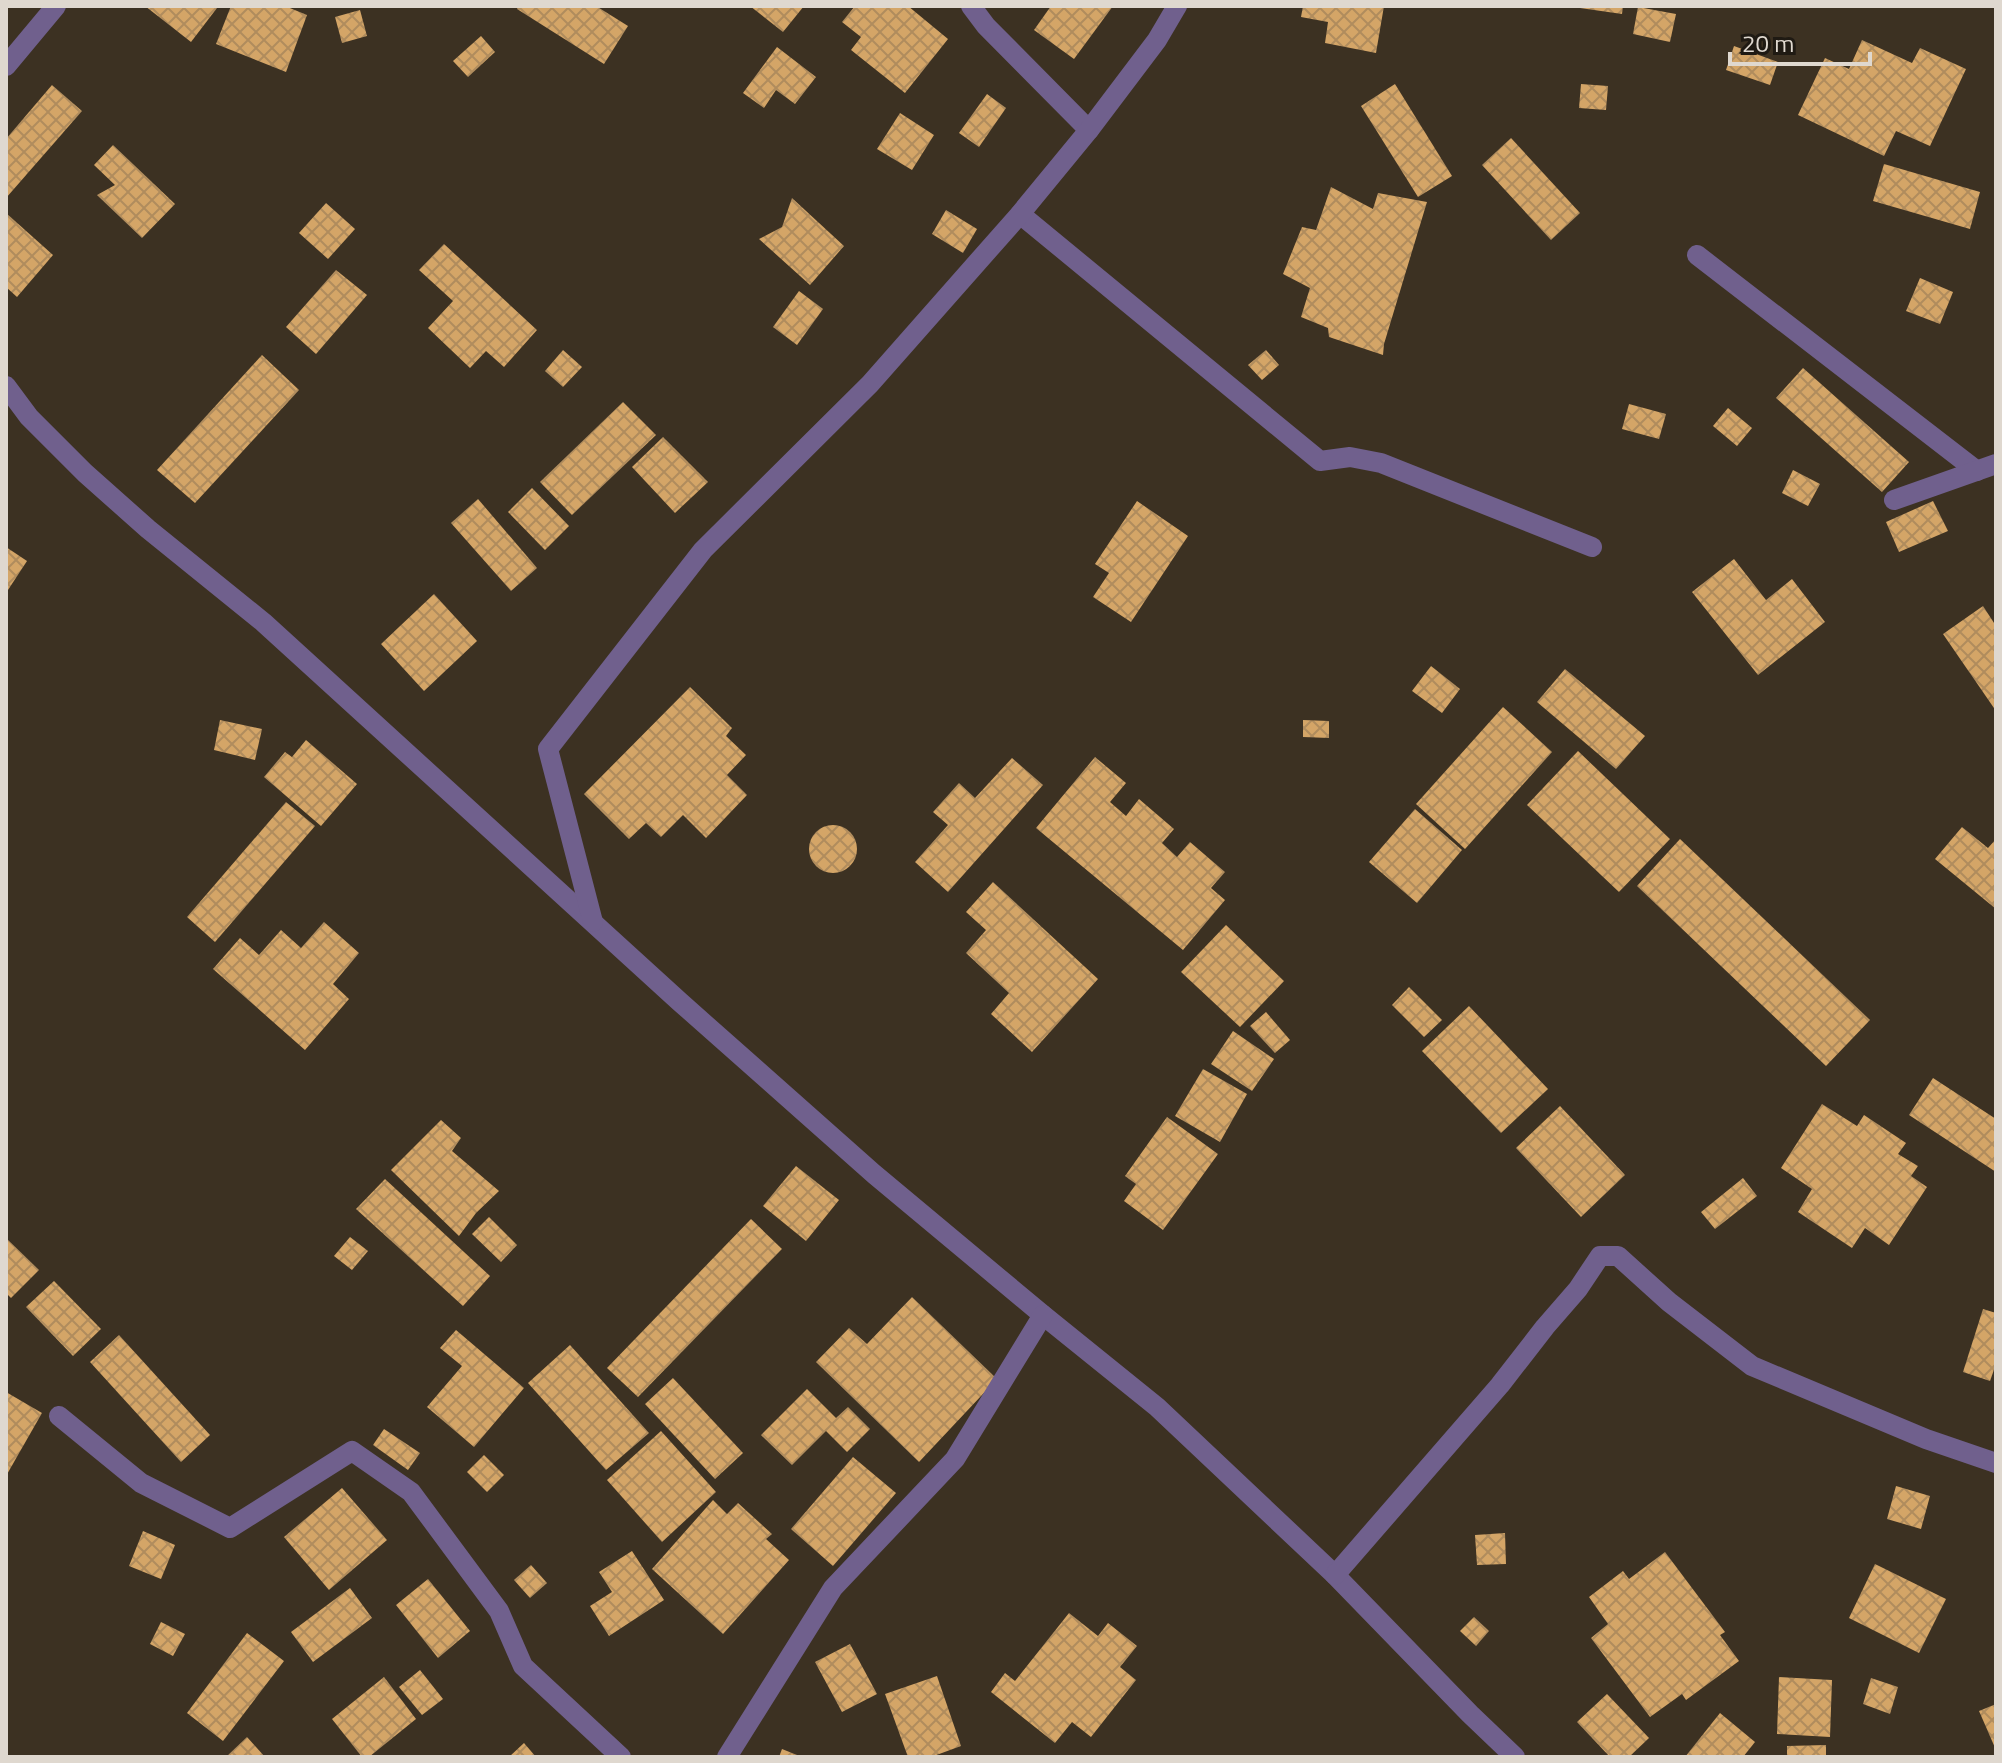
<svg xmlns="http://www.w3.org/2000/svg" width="2002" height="1763" viewBox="0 0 2002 1763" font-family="'Titillium Web',sans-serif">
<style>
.building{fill:url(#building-cross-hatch)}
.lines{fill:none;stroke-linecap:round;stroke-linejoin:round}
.service{stroke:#70608d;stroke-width:20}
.minor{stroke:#70608d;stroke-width:20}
</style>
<defs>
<pattern id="building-cross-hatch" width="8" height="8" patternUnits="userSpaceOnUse" patternTransform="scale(2)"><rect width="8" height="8" fill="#d4a567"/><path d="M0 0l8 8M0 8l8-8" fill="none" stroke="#b08c5d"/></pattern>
</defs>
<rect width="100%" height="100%" fill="#3c3122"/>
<g class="building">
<path d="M 145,6 L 215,6 L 217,8 L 191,42 Z"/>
<path d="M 231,6 L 285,6 L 307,15 L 286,72 L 216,44 Z"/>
<path d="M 519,6 L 596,6 L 628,26 L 604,64 L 517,9 Z"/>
<path d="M 750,6 L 804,6 L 783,32 Z"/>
<path d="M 855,6 L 908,6 L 948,39 L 905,93 L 851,50 L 861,37 L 842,22 Z"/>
<path d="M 1051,6 L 1113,6 L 1074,59 L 1034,30 Z"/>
<path d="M 1303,6 L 1384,6 L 1376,53 L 1325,43 L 1328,22 L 1301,17 Z"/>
<path d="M 1580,6 L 1623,6 L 1622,14 L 1580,8 Z"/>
<path d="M 1638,7 L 1676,14 L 1670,42 L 1633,34 Z"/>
<path d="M 360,10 L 367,36 L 342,43 L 335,17 Z"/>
<path d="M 481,36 L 495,52 L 468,77 L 453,61 Z"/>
<path d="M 1862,40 L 1912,63 L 1920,48 L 1966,69 L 1930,146 L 1896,131 L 1884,156 L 1798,115 L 1825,58 L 1849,69 Z"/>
<path d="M 1734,46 L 1778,62 L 1770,85 L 1726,70 Z"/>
<path d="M 777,47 L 816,77 L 795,104 L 776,90 L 764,108 L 743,93 Z"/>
<path d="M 1395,84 L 1452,176 L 1418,197 L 1361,106 Z"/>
<path d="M 1581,84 L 1608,86 L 1606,110 L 1579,108 Z"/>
<path d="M 52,85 L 82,111 L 6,198 L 6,139 Z"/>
<path d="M 987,94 L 1006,108 L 979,147 L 959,133 Z"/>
<path d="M 900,113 L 934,135 L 912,170 L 877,149 Z"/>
<path d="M 1511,138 L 1580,213 L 1551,240 L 1482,165 Z"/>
<path d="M 113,145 L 175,204 L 142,238 L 97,195 L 115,185 L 94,165 Z"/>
<path d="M 1884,164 L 1980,192 L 1970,229 L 1873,201 Z"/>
<path d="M 1331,187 L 1373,209 L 1378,193 L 1427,202 L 1384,344 L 1383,355 L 1329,337 L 1328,328 L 1301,317 L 1310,288 L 1283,274 L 1302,227 L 1316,230 Z"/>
<path d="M 792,198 L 844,246 L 810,285 L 759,239 L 782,227 Z"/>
<path d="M 326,203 L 355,229 L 328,259 L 299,233 Z"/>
<path d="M 946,210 L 977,229 L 963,253 L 932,234 Z"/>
<path d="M 6,213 L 53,255 L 17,297 L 6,287 Z"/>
<path d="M 444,244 L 537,330 L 504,367 L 486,351 L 470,368 L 428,328 L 453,301 L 419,270 Z"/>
<path d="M 336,270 L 367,295 L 316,354 L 286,327 Z"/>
<path d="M 1920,278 L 1953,292 L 1940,324 L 1906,311 Z"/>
<path d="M 799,291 L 823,309 L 797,345 L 773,327 Z"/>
<path d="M 563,350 L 582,367 L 563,387 L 545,371 Z"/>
<path d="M 1266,350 L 1279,365 L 1262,380 L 1248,365 Z"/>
<path d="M 262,355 L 299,390 L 195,503 L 157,470 Z"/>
<path d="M 1803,368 L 1909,462 L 1882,492 L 1776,398 Z"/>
<path d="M 623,402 L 656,435 L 572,515 L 540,482 Z"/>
<path d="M 1629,404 L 1666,414 L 1659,439 L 1622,429 Z"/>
<path d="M 1728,408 L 1752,428 L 1737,446 L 1713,426 Z"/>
<path d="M 663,437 L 708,482 L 675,513 L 632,467 Z"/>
<path d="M 1793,470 L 1820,484 L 1808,506 L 1782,493 Z"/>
<path d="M 532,488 L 569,526 L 545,550 L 508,512 Z"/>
<path d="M 478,499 L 537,568 L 511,591 L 451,523 Z"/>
<path d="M 1137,501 L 1188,536 L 1131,622 L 1093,597 L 1109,573 L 1095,564 Z"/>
<path d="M 1933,501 L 1948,531 L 1899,552 L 1886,522 Z"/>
<path d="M 6,547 L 27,561 L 6,593 Z"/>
<path d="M 1734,559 L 1766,600 L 1792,579 L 1825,622 L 1758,675 L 1692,592 Z"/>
<path d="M 434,594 L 477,641 L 424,691 L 381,644 Z"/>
<path d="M 1983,606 L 1996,626 L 1996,711 L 1943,634 Z"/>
<path d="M 1431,666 L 1460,689 L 1442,713 L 1412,691 Z"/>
<path d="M 1565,669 L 1645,736 L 1616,769 L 1537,702 Z"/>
<path d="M 690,687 L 732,728 L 726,736 L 746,755 L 727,775 L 747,795 L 706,838 L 683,815 L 661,837 L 646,823 L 629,839 L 584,794 Z"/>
<path d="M 1503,707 L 1552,752 L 1465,849 L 1416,804 Z"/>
<path d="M 220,720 L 262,729 L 255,760 L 214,750 Z"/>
<path d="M 1303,720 L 1329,721 L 1329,738 L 1303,737 Z"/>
<path d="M 306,740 L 357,784 L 321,826 L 264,777 L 285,752 L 292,757 Z"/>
<path d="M 1578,751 L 1670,839 L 1619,892 L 1527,805 Z"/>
<path d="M 1095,757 L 1126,783 L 1110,802 L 1126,816 L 1139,799 L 1174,829 L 1162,843 L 1177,857 L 1190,842 L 1225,872 L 1211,888 L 1225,900 L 1183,950 L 1036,828 Z"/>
<path d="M 1012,758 L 1043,785 L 948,892 L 915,862 L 948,825 L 933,812 L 959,783 L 975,798 Z"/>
<path d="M 286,802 L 315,826 L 215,942 L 187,917 Z"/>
<path d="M 1415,809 L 1462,850 L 1417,903 L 1369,862 Z"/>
<circle cx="833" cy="849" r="24"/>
<path d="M 1962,827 L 1988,848 L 1996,839 L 1996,909 L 1935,859 Z"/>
<path d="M 1680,839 L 1870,1020 L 1826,1066 L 1637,886 Z"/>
<path d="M 993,882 L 1098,979 L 1032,1052 L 991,1014 L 1009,993 L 966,953 L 986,930 L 966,912 Z"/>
<path d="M 324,922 L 359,953 L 333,984 L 349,999 L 305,1050 L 213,969 L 240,938 L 259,955 L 281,930 L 301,948 Z"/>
<path d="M 1226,925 L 1284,981 L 1240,1027 L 1181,972 Z"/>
<path d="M 1409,987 L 1442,1020 L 1424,1037 L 1392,1005 Z"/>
<path d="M 1469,1006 L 1548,1089 L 1501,1133 L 1422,1051 Z"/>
<path d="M 1266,1012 L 1290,1040 L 1275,1053 L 1250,1026 Z"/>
<path d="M 1233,1031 L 1274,1059 L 1252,1091 L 1211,1064 Z"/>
<path d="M 1203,1069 L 1247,1094 L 1220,1142 L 1175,1116 Z"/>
<path d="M 1933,1078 L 1996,1119 L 1996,1172 L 1909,1115 Z"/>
<path d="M 1822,1104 L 1857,1126 L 1864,1115 L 1906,1143 L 1898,1154 L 1918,1166 L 1911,1176 L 1927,1187 L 1889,1245 L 1865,1228 L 1852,1248 L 1798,1212 L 1812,1189 L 1781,1168 Z"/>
<path d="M 1560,1106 L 1625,1175 L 1581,1217 L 1516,1148 Z"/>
<path d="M 1167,1117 L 1218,1154 L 1163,1230 L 1124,1201 L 1136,1184 L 1125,1176 Z"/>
<path d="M 441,1120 L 461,1138 L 452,1151 L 499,1191 L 476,1213 L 459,1236 L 391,1170 Z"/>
<path d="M 796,1166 L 839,1200 L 806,1241 L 763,1206 Z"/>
<path d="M 1743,1178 L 1757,1196 L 1715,1229 L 1701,1212 Z"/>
<path d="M 385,1179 L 490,1276 L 463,1306 L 356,1209 Z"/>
<path d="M 489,1217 L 517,1245 L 501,1262 L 472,1234 Z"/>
<path d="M 751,1219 L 782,1249 L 638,1397 L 607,1368 Z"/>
<path d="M 350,1237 L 368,1251 L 352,1270 L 334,1256 Z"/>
<path d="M 6,1238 L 39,1270 L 11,1298 L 6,1293 Z"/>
<path d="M 54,1281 L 101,1329 L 73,1356 L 26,1307 Z"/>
<path d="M 912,1297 L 997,1379 L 919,1462 L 816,1362 L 849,1328 L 867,1344 Z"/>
<path d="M 1983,1309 L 1996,1313 L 1996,1364 L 1990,1381 L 1963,1372 Z"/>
<path d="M 456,1330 L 524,1388 L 474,1447 L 427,1407 L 462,1366 L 440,1348 Z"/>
<path d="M 119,1335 L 210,1435 L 181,1462 L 90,1362 Z"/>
<path d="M 570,1345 L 649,1433 L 606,1470 L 528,1383 Z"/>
<path d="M 673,1378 L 743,1453 L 715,1479 L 645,1404 Z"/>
<path d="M 807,1389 L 836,1418 L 848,1407 L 870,1429 L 847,1452 L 826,1431 L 792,1465 L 761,1435 Z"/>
<path d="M 6,1392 L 42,1413 L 6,1476 Z"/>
<path d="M 384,1429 L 420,1453 L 408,1470 L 373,1445 Z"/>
<path d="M 661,1431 L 716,1492 L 662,1542 L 607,1480 Z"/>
<path d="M 484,1455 L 504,1475 L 487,1492 L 467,1472 Z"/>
<path d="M 853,1457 L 896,1493 L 833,1566 L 791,1529 Z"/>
<path d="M 1896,1486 L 1930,1496 L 1921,1529 L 1887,1519 Z"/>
<path d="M 342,1488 L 387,1540 L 329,1590 L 284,1537 Z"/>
<path d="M 713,1500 L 727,1514 L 738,1503 L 772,1534 L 766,1539 L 789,1560 L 723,1634 L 652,1569 Z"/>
<path d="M 143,1531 L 175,1545 L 161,1579 L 129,1566 Z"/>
<path d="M 1505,1533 L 1506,1564 L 1477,1565 L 1475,1535 Z"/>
<path d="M 632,1551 L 664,1600 L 609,1636 L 590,1606 L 612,1592 L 599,1572 Z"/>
<path d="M 1665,1552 L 1725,1632 L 1720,1635 L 1739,1661 L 1686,1700 L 1682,1694 L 1650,1717 L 1591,1638 L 1608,1624 L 1589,1597 L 1623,1571 L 1629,1579 Z"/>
<path d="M 1875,1564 L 1946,1599 L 1919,1653 L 1849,1618 Z"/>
<path d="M 531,1565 L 547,1583 L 530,1598 L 514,1580 Z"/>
<path d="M 428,1579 L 470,1631 L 438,1658 L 396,1605 Z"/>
<path d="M 350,1588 L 372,1618 L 313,1662 L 291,1632 Z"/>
<path d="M 1069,1613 L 1098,1636 L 1108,1623 L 1137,1646 L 1120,1667 L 1136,1680 L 1091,1737 L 1072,1722 L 1055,1743 L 991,1692 L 1005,1673 L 1015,1681 Z"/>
<path d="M 1474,1617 L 1489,1631 L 1476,1646 L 1460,1631 Z"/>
<path d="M 161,1622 L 185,1634 L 173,1656 L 150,1644 Z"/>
<path d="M 247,1633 L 284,1661 L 223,1741 L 187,1713 Z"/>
<path d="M 850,1644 L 877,1694 L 842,1712 L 815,1662 Z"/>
<path d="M 420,1670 L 443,1699 L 422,1715 L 399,1687 Z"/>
<path d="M 937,1676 L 961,1746 L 931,1757 L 908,1757 L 885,1694 Z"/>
<path d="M 384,1677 L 416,1719 L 369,1757 L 362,1757 L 332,1719 Z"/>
<path d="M 1779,1677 L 1832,1680 L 1830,1737 L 1777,1734 Z"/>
<path d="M 1871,1678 L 1898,1687 L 1890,1714 L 1863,1704 Z"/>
<path d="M 1607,1694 L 1649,1738 L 1629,1757 L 1610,1757 L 1577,1722 Z"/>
<path d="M 1996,1704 L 1996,1750 L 1979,1711 Z"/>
<path d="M 1720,1713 L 1755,1742 L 1743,1757 L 1685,1757 Z"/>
<path d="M 247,1737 L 265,1757 L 226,1757 Z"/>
<path d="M 524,1743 L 536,1757 L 509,1757 Z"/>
<path d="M 1826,1745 L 1826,1757 L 1787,1757 L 1787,1746 Z"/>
<path d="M 782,1749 L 802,1757 L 779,1757 Z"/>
</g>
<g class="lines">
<g class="service">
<path d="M 971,6 L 986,26 L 1089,130"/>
<path d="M 1697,255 L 1977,471"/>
</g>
<g class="minor">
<path d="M 6,66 L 56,6"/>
<path d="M 1020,214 L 1320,461 L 1350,457 L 1381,463 L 1592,547"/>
<path d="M 6,386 L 29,417 L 85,473 L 148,529 L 263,622 L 680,1002 L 874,1174 L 1043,1315 L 1157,1407 L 1335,1575 L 1470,1714 L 1515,1757"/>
<path d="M 1894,500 L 1996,464"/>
<path d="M 593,922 L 548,749 L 703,550 L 870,384 L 1020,214 L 1089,130 L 1157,40 L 1177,6"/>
<path d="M 59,1416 L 141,1483 L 230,1528 L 352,1451 L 411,1492 L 499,1611 L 523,1666 L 621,1757"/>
<path d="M 1335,1575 L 1500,1385 L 1545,1327 L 1578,1289 L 1600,1256 L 1618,1256 L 1669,1302 L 1752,1366 L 1926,1439 L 1996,1463"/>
<path d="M 727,1757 L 833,1588 L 955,1459 L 1043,1315"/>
</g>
</g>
<rect width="2002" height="1763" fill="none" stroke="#dfd8cf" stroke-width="16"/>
<path d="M1730 52v12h140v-12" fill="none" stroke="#dfd8cf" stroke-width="4"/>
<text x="1742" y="52" font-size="24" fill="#dfd8cf" stroke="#1f1a13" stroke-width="6" paint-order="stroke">20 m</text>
</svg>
